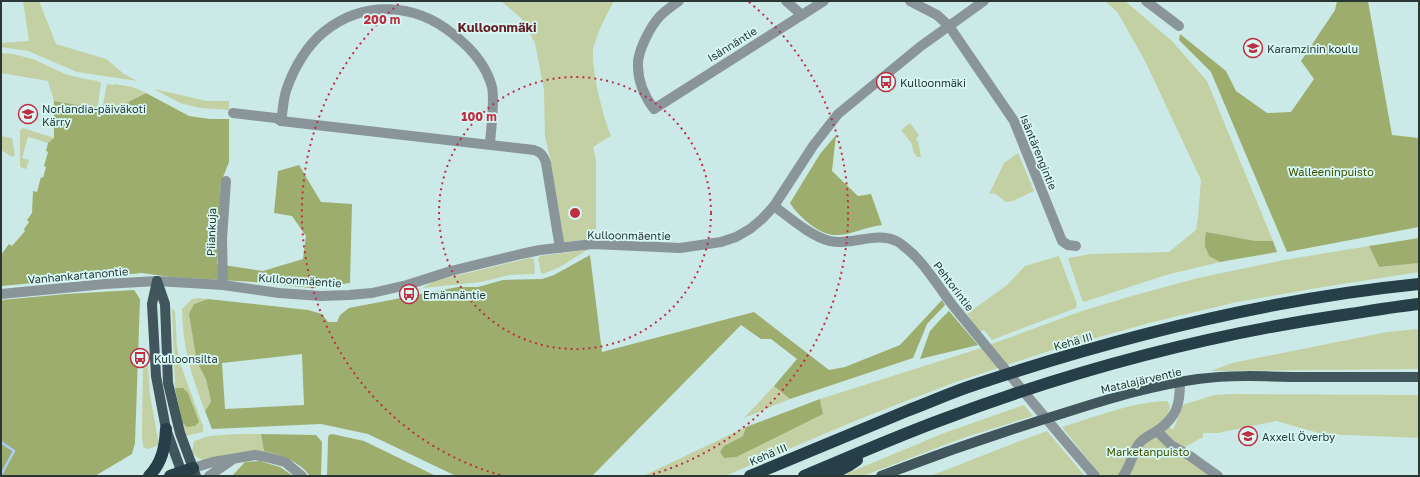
<svg xmlns="http://www.w3.org/2000/svg" width="1420" height="477" viewBox="0 0 1420 477" font-family="'Golos Text',sans-serif">
<style>
.green{fill:#c3d0a3}
.forest{fill:#9cad6d;fill-rule:evenodd}
.lines{fill:none;stroke-linecap:round;stroke-linejoin:round}
.stream{stroke:#abccf8;stroke-width:2.5}
.minor{stroke:#899599;stroke-width:10}
.major{stroke:#41555d;stroke-width:10}
.highway{stroke:#273f48;stroke-width:12}
.ring{fill:none;stroke:#bf2e41;stroke-width:2;stroke-dasharray:2 4}
.labels{text-anchor:middle;dominant-baseline:central;stroke-width:3.5;stroke-linejoin:round;paint-order:stroke}
.street-label{font-size:11px;fill:#2a3735;stroke:#d8f8f4}
.poi-label{font-size:11px;fill:#2a3735;stroke:#d8f8f4;text-anchor:start}
.park-label{font-size:11px;fill:#425001;stroke:#d8f8f4}
.quarter-label{font-size:13px;font-weight:bold;fill:#641f25;stroke:#d8f8f4}
.centre{fill:#bf2e41;stroke:#d8f8f4;stroke-width:2}
.ring-label{font-size:12px;text-anchor:middle;font-weight:bold;fill:#bf2e41;stroke:#d8f8f4;stroke-width:3.5;stroke-linejoin:round;paint-order:stroke}
</style>
<rect width="100%" height="100%" fill="#cbeae7"/>
<g class="green">
<path d="M 23,1 L 39,1 L 56,44 L 106,59 L 124,74 L 137,81 L 77,72 L 28,51 L 1,47 L 1,43 L 29,41 Z"/>
<path d="M 501,1 L 614,1 C 608,12 593,41 593,52 C 592,72 603,117 611,136 L 593,147 L 596,160 L 596,239 L 563,242 L 550,157 L 545,137 L 544,90 L 535,43 L 522,19 Z"/>
<path d="M 1105,1 L 1125,1 L 1172,41 L 1207,81 L 1273,241 L 1256,241 L 1206,232 C 1205,249 1205,253 1220,262 L 1166,275 L 1084,302 L 1082,300 L 1068,258 L 1091,254 L 1169,252 L 1196,230 L 1198,217 L 1201,180 L 1145,61 L 1118,13 Z"/>
<path d="M 1,53 L 13,54 L 33,59 L 65,74 L 85,79 L 98,81 L 101,83 L 97,112 L 84,106 L 54,101 L 48,81 L 1,73 Z"/>
<path d="M 107,84 L 113,85 L 114,84 L 133,87 L 146,93 L 103,115 L 102,110 Z"/>
<path d="M 154,89 L 207,101 L 229,101 L 229,110 L 200,108 L 180,103 Z"/>
<path d="M 910,123 L 919,135 L 916,140 L 918,141 L 921,157 L 917,157 L 913,151 L 912,144 L 901,130 Z"/>
<path d="M 23,128 L 54,138 L 48,143 L 28,137 L 22,158 L 29,160 L 26,169 L 20,167 L 20,130 Z"/>
<path d="M 1,136 L 12,138 L 15,155 L 12,157 L 1,150 Z"/>
<path d="M 1018,153 L 1034,191 L 1013,201 L 1006,202 L 994,193 L 989,194 L 1004,163 Z"/>
<path d="M 1369,246 L 1379,267 L 1419,263 L 1419,272 L 1317,288 L 1237,302 L 1153,322 L 1052,350 L 953,383 L 862,418 L 725,476 L 643,476 L 746,427 L 743,436 L 724,446 L 823,414 L 820,399 L 978,349 L 1082,311 L 1128,297 L 1198,278 L 1284,260 Z"/>
<path d="M 587,250 L 560,267 L 543,274 L 541,273 L 538,259 L 540,256 Z"/>
<path d="M 1059,256 L 1077,304 L 1076,308 L 992,340 L 984,330 L 980,332 L 967,314 L 1007,285 L 1025,266 Z"/>
<path d="M 530,258 L 534,259 L 535,273 L 534,274 L 510,275 L 481,282 L 423,288 L 434,281 Z"/>
<path d="M 199,298 L 208,299 L 194,304 L 197,362 L 206,379 L 211,403 L 205,411 C 191,374 183,349 182,309 L 192,299 Z"/>
<path d="M 172,309 L 173,309 L 175,312 L 177,347 L 181,366 L 203,426 L 203,432 L 185,436 L 182,422 L 183,388 L 175,388 Z"/>
<path d="M 1419,329 L 1419,369 L 1211,371 L 1232,363 L 1387,332 Z"/>
<path d="M 143,358 L 144,365 L 148,365 L 150,395 L 159,445 L 148,449 L 143,447 L 142,435 Z"/>
<path d="M 774,386 L 790,399 L 744,418 Z"/>
<path d="M 1228,394 L 1419,395 L 1419,438 L 1322,434 L 1276,421 L 1218,433 L 1203,433 L 1203,437 L 1185,447 L 1210,465 L 1223,476 L 1101,476 L 1062,427 C 1096,417 1131,402 1167,401 L 1170,405 L 1168,414 L 1162,422 L 1173,430 L 1183,405 L 1214,395 Z"/>
<path d="M 1024,405 L 1033,416 L 963,438 L 863,476 L 841,476 L 944,433 Z"/>
<path d="M 1047,431 L 1085,476 L 930,476 C 970,461 1008,445 1047,431 Z"/>
<path d="M 235,434 L 261,434 L 264,451 L 248,451 L 203,460 L 198,458 L 192,452 L 194,441 L 209,436 Z"/>
</g>
<g class="forest">
<path d="M 1337,1 L 1368,1 L 1392,135 L 1419,138 L 1419,227 L 1287,252 L 1211,72 L 1179,40 L 1180,34 L 1226,71 L 1236,91 L 1267,113 L 1291,112 L 1314,79 L 1301,61 L 1335,10 Z"/>
<path d="M 146,93 L 189,116 L 210,119 L 229,119 L 229,162 L 221,182 L 217,264 L 263,271 L 303,259 L 306,236 L 292,216 L 274,213 L 278,171 L 299,165 L 321,202 L 352,204 L 350,283 L 312,288 L 254,282 L 171,277 L 142,273 L 1,286 L 1,255 L 9,244 L 12,246 L 25,231 L 24,229 L 29,222 L 27,220 L 32,213 L 33,191 L 37,192 L 41,177 L 43,178 L 46,167 L 44,166 L 48,152 L 46,151 L 48,143 L 54,138 L 54,101 L 84,106 L 103,115 Z"/>
<path d="M 836,135 L 832,171 L 858,196 L 871,194 L 882,225 C 848,230 837,247 806,221 C 800,215 794,210 790,203 L 820,154 Z"/>
<path d="M 1206,232 L 1256,241 L 1273,241 L 1277,252 L 1220,262 L 1209,256 L 1205,246 L 1205,239 Z"/>
<path d="M 1419,238 L 1419,263 L 1379,267 L 1369,246 Z"/>
<path d="M 590,255 L 602,352 L 754,312 L 829,370 L 845,367 L 900,345 L 942,300 L 945,305 L 927,324 L 913,358 L 790,399 L 774,386 L 797,359 L 771,339 L 761,339 L 741,325 L 592,476 L 456,476 L 368,434 L 321,424 L 212,429 L 205,411 L 211,402 L 206,379 L 197,362 L 189,314 L 194,304 L 208,299 L 308,310 L 322,314 L 328,322 L 337,322 L 340,315 L 349,308 L 458,287 L 478,287 L 503,280 L 542,279 L 554,275 ZM 302,354 L 304,405 L 225,409 L 222,363 Z"/>
<path d="M 134,290 L 140,299 L 135,443 L 132,454 L 95,476 L 1,476 L 1,300 L 66,294 Z"/>
<path d="M 949,311 L 978,345 L 920,359 L 930,331 L 940,320 Z"/>
<path d="M 175,388 L 183,388 L 188,393 L 199,422 L 195,426 L 187,427 L 182,422 Z"/>
<path d="M 820,399 L 823,414 L 736,457 L 724,458 L 720,452 L 724,446 L 743,436 L 746,427 Z"/>
<path d="M 261,434 L 316,435 L 322,442 L 321,476 L 310,476 C 300,462 281,455 264,451 Z"/>
<path d="M 332,434 L 364,441 L 436,476 L 327,476 L 328,438 L 329,435 Z"/>
<path d="M 260,461 L 280,467 L 293,476 L 232,476 L 245,462 Z"/>
</g>
<g class="lines">
<path class="stream" d="M 1,442 L 14,451 L 1,475"/>
<g class="minor">
<path d="M 679,1 C 672,6 665,11 660,16 C 650,27 637,52 638,66 C 638,82 645,97 654,109 L 824,1"/>
<path d="M 786,1 L 802,15"/>
<path d="M 910,1 L 937,15 L 949,26 L 1014,121 L 1062,241 L 1068,245 L 1076,246"/>
<path d="M 1146,1 L 1179,26"/>
<path d="M 233,113 L 276,118 L 281,121 L 534,150 C 541,152 544,156 546,163 L 560,248"/>
<path d="M 281,121 C 283,111 283,98 287,88 C 294,68 307,45 325,31 C 364,0 415,3 453,34 C 471,48 486,64 492,87 C 495,101 491,128 490,144"/>
<path d="M 774,206 C 790,218 812,237 830,241 C 850,246 877,231 896,241 C 900,242 903,246 906,248 C 926,264 938,287 954,307 C 1000,363 1047,421 1095,476"/>
<path d="M 223,285 L 222,239 L 226,181"/>
<path d="M 1,294 L 105,284 L 157,281 L 223,285 L 279,293 L 321,296 L 349,295 L 372,293 L 407,285 L 451,271 L 521,254 L 540,250 L 593,244 L 680,248 L 721,242 L 736,237 L 750,229 L 762,219 L 774,206 L 813,146 L 838,114 L 921,46 L 984,1"/>
<path d="M 1157,431 L 1171,445 L 1190,456 L 1218,476"/>
<path d="M 193,468 L 213,462 L 255,455 L 266,457 L 285,462 L 302,476"/>
<path d="M 209,476 L 232,460"/>
<path d="M 1123,476 C 1130,467 1132,455 1138,445 C 1142,438 1151,435 1158,430 C 1177,417 1180,404 1180,382"/>
</g>
<g class="major">
<path d="M 157,281 L 165,304 L 168,383 L 180,433 L 196,476"/>
<path d="M 157,281 L 152,304 L 156,376 L 166,429 L 183,476"/>
<path d="M 881,476 C 941,453 1002,432 1064,413 C 1108,399 1153,385 1198,379 C 1229,375 1261,376 1292,377 C 1334,377 1377,377 1419,377"/>
</g>
<g class="highway">
<path d="M 149,476 C 162,463 165,447 166,429"/>
<path d="M 170,476 L 193,468"/>
<path d="M 750,476 C 803,454 856,432 909,410 C 931,402 952,392 974,385 C 1118,337 1268,299 1419,284"/>
<path d="M 804,476 C 850,457 895,437 941,420 C 1068,372 1202,336 1336,316 C 1364,312 1391,307 1419,304"/>
<path d="M 828,476 L 848,466 L 857,460"/>
</g>
</g>
<g class="ring">
<circle cx="575" cy="213" r="136"/>
<path d="M500 475A273 273 0 0 1 401 2M749 2A273 273 0 0 1 650 475"/>
</g>
<defs>
<symbol id="school-ring" viewBox="-11 -11 22 22"><circle r="9.5" fill="#d8f8f4" stroke="#bf2e41" stroke-width="1.5"/><path d="M0-5L7-2L0 1L-7-2ZM-4 1L0 2.5L4 1V4Q0 6-4 4Z" fill="#bf2e41"/></symbol>
<symbol id="bus-ring" viewBox="-11 -11 22 22"><circle r="9.5" fill="#d8f8f4" stroke="#bf2e41" stroke-width="1.5"/><path d="M-5-6H5V4H4V6H2V4H-2V6H-4V4H-5ZM-3.5-4V0h7V-4ZM-3.5 1.2v1.5H-2V1.2ZM2 1.2v1.5H3.5V1.2Z" fill="#bf2e41"/></symbol>
</defs>
<g fill-rule="evenodd">
<use href="#school-ring" x="1242" y="37" width="22" height="22"/>
<use href="#bus-ring" x="875" y="71" width="22" height="22"/>
<use href="#school-ring" x="17" y="103" width="22" height="22"/>
<use href="#bus-ring" x="398" y="283" width="22" height="22"/>
<use href="#bus-ring" x="129" y="347" width="22" height="22"/>
<use href="#school-ring" x="1237" y="425" width="22" height="22"/>
</g>
<g class="labels">
<g class="street-label">
<text transform="translate(732 44) rotate(-32)">Isännäntie</text>
<text transform="translate(1039 152) rotate(68)">Isäntärengintie</text>
<text transform="translate(211 232) rotate(-88)">Piiankuja</text>
<text transform="translate(629 235) rotate(1)">Kulloonmäentie</text>
<text transform="translate(78 275) rotate(-5)">Vanhankartanontie</text>
<text transform="translate(300 280) rotate(4)">Kulloonmäentie</text>
<text transform="translate(954 286) rotate(53)">Pehtorintie</text>
<text transform="translate(1073 341) rotate(-16)">Kehä III</text>
<text transform="translate(1141 380) rotate(-13)">Matalajärventie</text>
<text transform="translate(768 454) rotate(-23)">Kehä III</text>
</g>
<g class="poi-label">
<text x="1267" y="48">Karamzinin koulu</text>
<text x="900" y="82">Kulloonmäki</text>
<text x="42" y="108">Norlandia-päiväkoti<tspan x="42" dy="13">Kärry</tspan></text>
<text x="423" y="294">Emännäntie</text>
<text x="154" y="358">Kulloonsilta</text>
<text x="1262" y="436">Axxell Överby</text>
</g>
<g class="park-label">
<text x="1331" y="171">Walleeninpuisto</text>
<text x="1148" y="451">Marketanpuisto</text>
</g>
<g class="quarter-label">
<text x="497" y="27">Kulloonmäki</text>
</g>
</g>
<circle cx="575" cy="213" r="6" class="centre"/>
<g class="ring-label">
<text x="382" y="24">200 m</text>
<text x="479" y="121">100 m</text>
</g>
<rect width="1420" height="477" fill="none" stroke="#2a3735" stroke-width="4"/>
</svg>
